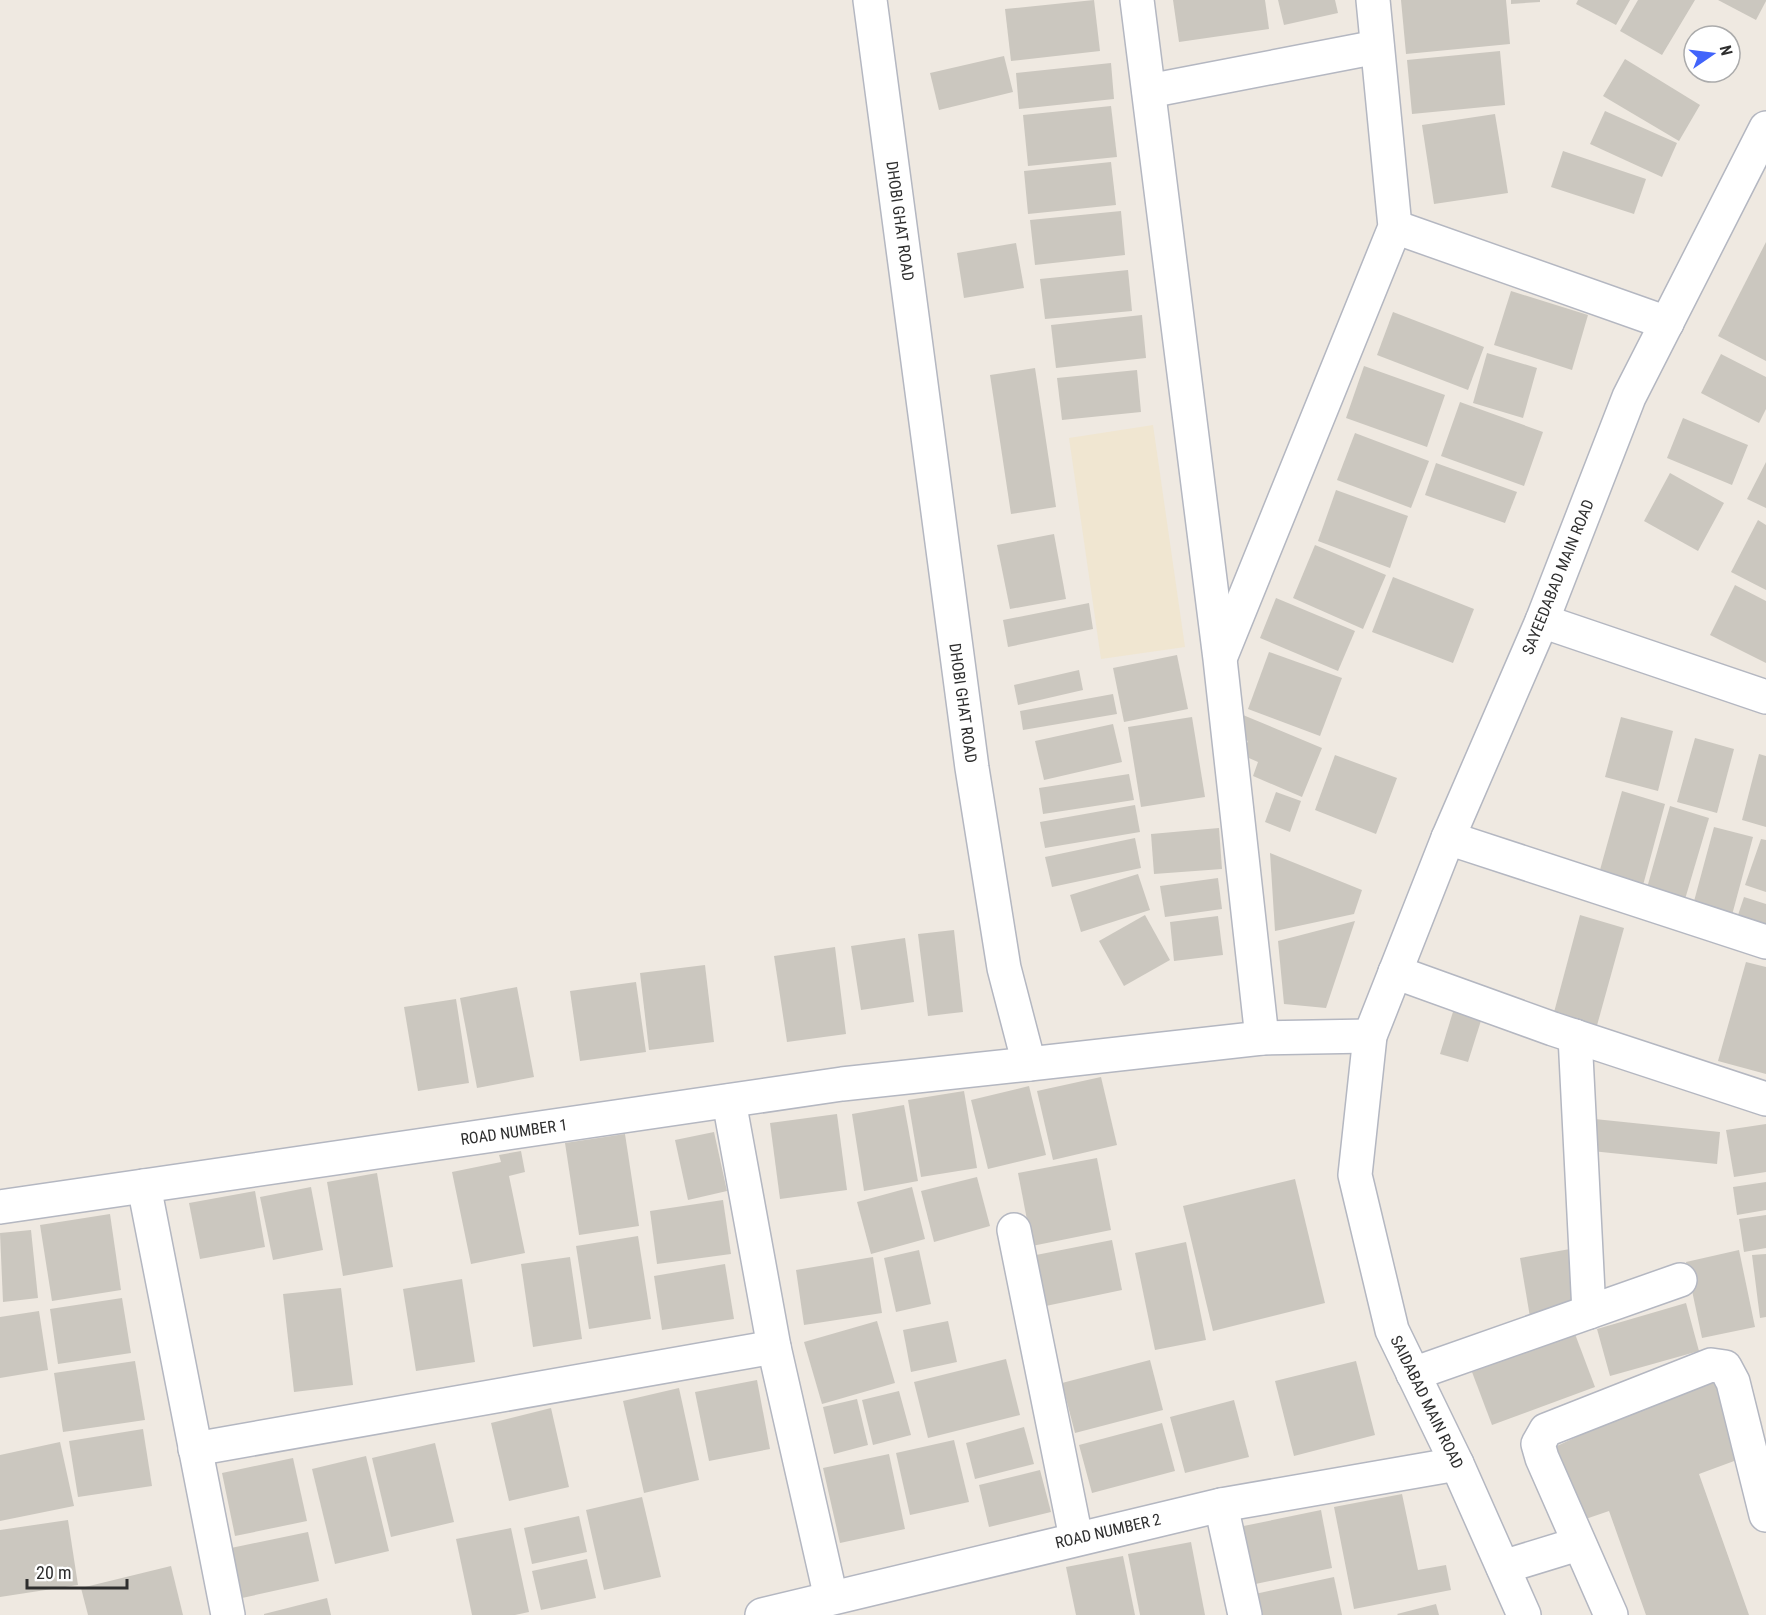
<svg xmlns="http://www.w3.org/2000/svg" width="1766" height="1615" viewBox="0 0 1766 1615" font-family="'Roboto Condensed',sans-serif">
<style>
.education{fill:#f0e6d1}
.building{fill:#cbc7bf}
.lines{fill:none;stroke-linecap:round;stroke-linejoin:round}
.street-casing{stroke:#b4b7c1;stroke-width:36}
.secondary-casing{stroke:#b4b7c1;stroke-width:36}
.street{stroke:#fff;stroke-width:33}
.secondary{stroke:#fff;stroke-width:33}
.labels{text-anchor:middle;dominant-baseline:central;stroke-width:4.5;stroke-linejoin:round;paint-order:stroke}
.street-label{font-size:16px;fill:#2e2e2e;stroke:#fff}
</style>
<rect width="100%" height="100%" fill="#efe9e1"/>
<path class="education" d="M 1153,425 L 1185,647 L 1101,659 L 1069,438 Z"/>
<g class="building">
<path d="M 1094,0 L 1100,51 L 1011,61 L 1005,9 Z"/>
<path d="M 1173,0 L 1265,0 L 1269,29 L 1179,42 Z"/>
<path d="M 1278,0 L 1335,0 L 1338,13 L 1284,25 Z"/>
<path d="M 1401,0 L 1506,0 L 1510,44 L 1406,54 Z"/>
<path d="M 1511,0 L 1540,0 L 1540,2 L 1511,4 Z"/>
<path d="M 1578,0 L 1630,0 L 1616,25 L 1576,4 Z"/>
<path d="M 1638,0 L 1695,0 L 1662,55 L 1620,31 Z"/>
<path d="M 1718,0 L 1766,0 L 1766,1 L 1756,20 Z"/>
<path d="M 1500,51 L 1505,105 L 1412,114 L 1407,60 Z"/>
<path d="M 1004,56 L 1013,92 L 939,110 L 930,73 Z"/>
<path d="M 1625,59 L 1700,105 L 1679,141 L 1603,96 Z"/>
<path d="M 1111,63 L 1114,99 L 1019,109 L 1016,73 Z"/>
<path d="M 1111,106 L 1117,157 L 1028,166 L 1023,115 Z"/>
<path d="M 1605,111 L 1677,143 L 1662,177 L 1590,144 Z"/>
<path d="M 1495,114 L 1508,193 L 1434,204 L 1422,125 Z"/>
<path d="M 1563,151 L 1646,179 L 1634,214 L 1551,187 Z"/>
<path d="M 1111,162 L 1116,205 L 1028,214 L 1024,171 Z"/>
<path d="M 1121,211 L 1125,255 L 1035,265 L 1030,220 Z"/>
<path d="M 1766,242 L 1766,361 L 1718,336 Z"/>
<path d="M 1016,243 L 1024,288 L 964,298 L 957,253 Z"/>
<path d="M 1128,270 L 1132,311 L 1045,319 L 1040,279 Z"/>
<path d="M 1511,291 L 1588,315 L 1572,370 L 1494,345 Z"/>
<path d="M 1393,312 L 1484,347 L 1468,390 L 1377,355 Z"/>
<path d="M 1142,315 L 1146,358 L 1056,368 L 1051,325 Z"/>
<path d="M 1487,353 L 1537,368 L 1523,418 L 1473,403 Z"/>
<path d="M 1721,354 L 1766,377 L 1766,409 L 1759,423 L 1701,393 Z"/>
<path d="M 1364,366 L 1445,395 L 1427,447 L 1346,418 Z"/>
<path d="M 1035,368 L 1056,507 L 1011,514 L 990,375 Z"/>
<path d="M 1137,370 L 1141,412 L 1062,420 L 1057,378 Z"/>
<path d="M 1460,402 L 1543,432 L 1524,486 L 1441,456 Z"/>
<path d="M 1683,418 L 1748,445 L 1732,485 L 1667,458 Z"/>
<path d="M 1355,433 L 1429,461 L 1411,508 L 1337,480 Z"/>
<path d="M 1766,462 L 1766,508 L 1747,499 Z"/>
<path d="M 1436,463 L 1517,492 L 1505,523 L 1425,495 Z"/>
<path d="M 1670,473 L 1724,503 L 1698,551 L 1644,521 Z"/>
<path d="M 1336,490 L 1408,516 L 1390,568 L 1318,541 Z"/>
<path d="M 1758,520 L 1766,525 L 1766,590 L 1731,572 Z"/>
<path d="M 1054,534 L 1066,599 L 1010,609 L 997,545 Z"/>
<path d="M 1315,545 L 1386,575 L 1363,629 L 1293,598 Z"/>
<path d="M 1393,577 L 1474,609 L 1453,663 L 1372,632 Z"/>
<path d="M 1735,585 L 1766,601 L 1766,663 L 1710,635 Z"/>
<path d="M 1276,598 L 1355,631 L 1338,671 L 1260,638 Z"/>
<path d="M 1089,603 L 1093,629 L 1008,647 L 1003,620 Z"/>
<path d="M 1269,652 L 1342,678 L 1320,736 L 1248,709 Z"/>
<path d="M 1177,655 L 1188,709 L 1124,722 L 1113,668 Z"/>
<path d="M 1079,670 L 1083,690 L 1018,705 L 1014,685 Z"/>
<path d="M 1113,694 L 1117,714 L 1023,730 L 1020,711 Z"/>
<path d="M 1243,715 L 1322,748 L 1302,797 L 1253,776 L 1258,762 L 1242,755 L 1248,741 L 1234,735 Z"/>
<path d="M 1192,717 L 1205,797 L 1141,807 L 1128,727 Z"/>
<path d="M 1621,717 L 1673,731 L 1658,791 L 1605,777 Z"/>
<path d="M 1113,724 L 1122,762 L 1044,780 L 1035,741 Z"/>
<path d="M 1695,738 L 1734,749 L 1717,813 L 1677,802 Z"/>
<path d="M 1759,754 L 1766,756 L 1766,827 L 1742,820 Z"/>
<path d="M 1335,755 L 1397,778 L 1376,834 L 1315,810 Z"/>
<path d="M 1129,774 L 1134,800 L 1043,814 L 1039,788 Z"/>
<path d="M 1622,791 L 1665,804 L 1642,889 L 1598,877 Z"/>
<path d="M 1276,792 L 1301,801 L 1290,832 L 1265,822 Z"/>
<path d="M 1135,805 L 1140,832 L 1045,848 L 1040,822 Z"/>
<path d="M 1670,806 L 1709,818 L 1683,906 L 1645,895 Z"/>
<path d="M 1714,827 L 1753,837 L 1732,915 L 1693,905 Z"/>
<path d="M 1219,828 L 1222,869 L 1154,874 L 1151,834 Z"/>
<path d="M 1135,838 L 1141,868 L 1052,887 L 1045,857 Z"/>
<path d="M 1761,839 L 1766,840 L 1766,892 L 1745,885 Z"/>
<path d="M 1270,853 L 1362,890 L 1354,914 L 1275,931 Z"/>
<path d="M 1138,874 L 1150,910 L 1081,932 L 1070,895 Z"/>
<path d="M 1218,878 L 1222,909 L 1165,917 L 1160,886 Z"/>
<path d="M 1744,897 L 1766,904 L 1766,931 L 1736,921 Z"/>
<path d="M 1145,915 L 1170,960 L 1124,986 L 1099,941 Z"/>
<path d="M 1580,915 L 1624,928 L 1596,1029 L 1553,1016 Z"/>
<path d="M 1218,916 L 1223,955 L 1174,961 L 1170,922 Z"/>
<path d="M 1355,921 L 1326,1008 L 1284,1004 L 1278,941 Z"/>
<path d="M 954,930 L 963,1012 L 928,1016 L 918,934 Z"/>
<path d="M 905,938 L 914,1002 L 861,1010 L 851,946 Z"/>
<path d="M 835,947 L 846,1034 L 787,1042 L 774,956 Z"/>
<path d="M 1746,962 L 1766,967 L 1766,1074 L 1718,1061 Z"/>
<path d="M 705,965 L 714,1042 L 649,1050 L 640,973 Z"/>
<path d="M 636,982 L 646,1052 L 580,1061 L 570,991 Z"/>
<path d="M 517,987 L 534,1077 L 477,1088 L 460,998 Z"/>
<path d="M 456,999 L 469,1083 L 418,1091 L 404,1007 Z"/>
<path d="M 1456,1002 L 1484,1011 L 1468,1062 L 1440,1054 Z"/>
<path d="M 1101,1077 L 1117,1145 L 1053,1160 L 1037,1091 Z"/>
<path d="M 1029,1086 L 1046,1155 L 988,1169 L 971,1100 Z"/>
<path d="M 964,1091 L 977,1168 L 921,1177 L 908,1100 Z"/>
<path d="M 904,1105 L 918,1181 L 864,1191 L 852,1114 Z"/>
<path d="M 837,1114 L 847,1190 L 780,1199 L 770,1123 Z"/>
<path d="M 1585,1118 L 1720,1132 L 1717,1164 L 1582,1150 Z"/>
<path d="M 1766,1124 L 1766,1172 L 1734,1177 L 1726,1130 Z"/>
<path d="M 714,1132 L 727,1191 L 688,1200 L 675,1140 Z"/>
<path d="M 625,1134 L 639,1226 L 579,1235 L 565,1143 Z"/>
<path d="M 521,1151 L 525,1172 L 509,1176 L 525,1253 L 471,1264 L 452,1172 L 501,1162 L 499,1155 Z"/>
<path d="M 1097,1158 L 1111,1230 L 1032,1246 L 1018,1173 Z"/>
<path d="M 377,1173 L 393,1267 L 343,1276 L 327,1182 Z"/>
<path d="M 977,1177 L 990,1226 L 934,1242 L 921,1191 Z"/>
<path d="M 1295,1179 L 1325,1303 L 1213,1331 L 1183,1206 Z"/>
<path d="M 1766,1182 L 1766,1210 L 1737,1215 L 1733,1187 Z"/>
<path d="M 311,1187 L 323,1250 L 273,1260 L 260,1197 Z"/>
<path d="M 912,1187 L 925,1239 L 871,1254 L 857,1202 Z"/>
<path d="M 255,1191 L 265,1247 L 200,1259 L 189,1203 Z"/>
<path d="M 723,1200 L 731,1254 L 657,1264 L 650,1211 Z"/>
<path d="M 110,1214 L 121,1290 L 52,1301 L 40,1225 Z"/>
<path d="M 1766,1215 L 1766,1248 L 1744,1252 L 1739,1219 Z"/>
<path d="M 31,1230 L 38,1298 L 3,1302 L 0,1233 Z"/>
<path d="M 638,1236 L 651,1319 L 589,1329 L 576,1246 Z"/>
<path d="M 1112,1240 L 1122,1290 L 1041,1307 L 1031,1256 Z"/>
<path d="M 1186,1242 L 1206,1340 L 1155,1350 L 1135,1253 Z"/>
<path d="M 1570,1249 L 1581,1309 L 1530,1317 L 1520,1258 Z"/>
<path d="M 919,1250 L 931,1304 L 896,1312 L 884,1258 Z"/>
<path d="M 1739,1250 L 1755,1327 L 1702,1338 L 1686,1262 Z"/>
<path d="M 1766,1254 L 1766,1317 L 1760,1318 L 1752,1255 Z"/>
<path d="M 570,1257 L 582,1339 L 533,1347 L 521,1264 Z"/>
<path d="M 873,1257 L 882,1313 L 804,1325 L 796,1270 Z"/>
<path d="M 725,1264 L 734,1319 L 662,1330 L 654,1276 Z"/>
<path d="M 462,1279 L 475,1362 L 416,1371 L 403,1289 Z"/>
<path d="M 341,1288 L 353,1385 L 294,1392 L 283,1294 Z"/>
<path d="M 122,1298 L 131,1353 L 58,1364 L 50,1309 Z"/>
<path d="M 1686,1303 L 1699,1351 L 1610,1376 L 1597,1329 Z"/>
<path d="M 39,1311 L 48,1370 L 0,1378 L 0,1317 Z"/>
<path d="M 877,1321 L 895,1383 L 822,1404 L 804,1342 Z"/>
<path d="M 948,1321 L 957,1362 L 911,1372 L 903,1330 Z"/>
<path d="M 1575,1334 L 1595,1387 L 1492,1425 L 1472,1372 Z"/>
<path d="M 1006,1359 L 1020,1415 L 928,1438 L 914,1382 Z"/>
<path d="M 1150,1360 L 1163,1410 L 1075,1433 L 1062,1383 Z"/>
<path d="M 135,1361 L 145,1420 L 63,1432 L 54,1373 Z"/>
<path d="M 1356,1361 L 1375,1435 L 1294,1456 L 1275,1381 Z"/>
<path d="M 1714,1373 L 1745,1457 L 1699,1474 L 1749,1615 L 1646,1615 L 1609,1511 L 1574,1523 L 1544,1452 Z"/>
<path d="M 757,1380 L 770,1449 L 709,1461 L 695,1392 Z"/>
<path d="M 679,1388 L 699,1480 L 644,1493 L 623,1401 Z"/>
<path d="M 899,1391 L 911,1435 L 873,1445 L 862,1400 Z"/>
<path d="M 857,1399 L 868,1445 L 834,1454 L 823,1407 Z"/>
<path d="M 1234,1400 L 1249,1457 L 1185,1473 L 1170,1417 Z"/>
<path d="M 551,1408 L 569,1487 L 509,1501 L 491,1423 Z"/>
<path d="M 1162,1423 L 1175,1471 L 1092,1493 L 1079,1445 Z"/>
<path d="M 1024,1427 L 1034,1464 L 975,1479 L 966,1443 Z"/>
<path d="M 143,1429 L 152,1486 L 78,1497 L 69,1441 Z"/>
<path d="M 954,1440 L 969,1502 L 910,1515 L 896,1453 Z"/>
<path d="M 60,1442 L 74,1506 L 0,1521 L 0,1455 Z"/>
<path d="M 435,1443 L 454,1522 L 391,1537 L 372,1458 Z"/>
<path d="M 889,1454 L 905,1529 L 840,1543 L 823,1468 Z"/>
<path d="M 366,1456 L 389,1551 L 335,1564 L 312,1469 Z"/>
<path d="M 293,1458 L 307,1521 L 235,1536 L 222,1473 Z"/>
<path d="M 1040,1470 L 1051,1512 L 989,1527 L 979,1485 Z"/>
<path d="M 1402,1494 L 1418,1570 L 1446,1565 L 1451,1590 L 1354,1609 L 1334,1507 Z"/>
<path d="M 642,1497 L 661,1577 L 604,1590 L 586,1510 Z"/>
<path d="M 1321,1510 L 1332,1568 L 1246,1586 L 1234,1528 Z"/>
<path d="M 579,1516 L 587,1552 L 532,1564 L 524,1528 Z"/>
<path d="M 68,1520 L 78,1585 L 0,1597 L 0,1530 Z"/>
<path d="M 511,1528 L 529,1612 L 515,1615 L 472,1615 L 456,1539 Z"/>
<path d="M 308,1532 L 319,1581 L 242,1598 L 231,1548 Z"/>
<path d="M 1191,1542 L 1205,1615 L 1140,1615 L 1128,1554 Z"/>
<path d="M 1123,1556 L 1135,1615 L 1076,1615 L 1066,1567 Z"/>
<path d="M 587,1559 L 596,1598 L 541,1610 L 532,1571 Z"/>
<path d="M 171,1566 L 183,1615 L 88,1615 L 81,1588 Z"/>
<path d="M 1334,1577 L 1342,1615 L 1260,1615 L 1255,1594 Z"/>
<path d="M 327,1598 L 331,1615 L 264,1615 L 264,1614 Z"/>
<path d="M 1436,1604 L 1439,1615 L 1398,1615 L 1397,1614 Z"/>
</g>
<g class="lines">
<defs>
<g id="street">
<path d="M 1137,0 L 1220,659 L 1262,1038"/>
<path d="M 1149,91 L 1377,47"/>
<path d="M 1395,227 L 1667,323"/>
<path d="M 1542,621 L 1766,697"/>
<path d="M 1221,656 L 1395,227 L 1373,0"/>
<path d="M 1448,838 L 1766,942"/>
<path d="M 1395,972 L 1553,1029 L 1766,1099"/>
<path d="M 1575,1036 L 1589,1312"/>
<path d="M 729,1101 L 774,1347 L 831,1598"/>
<path d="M 144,1186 L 228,1615"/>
<path d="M 0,1207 L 842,1084 L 1029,1064"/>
<path d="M 1014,1230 L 1076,1538"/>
<path d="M 1413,1374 L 1680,1280"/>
<path d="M 195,1449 L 774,1347"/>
<path d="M 1221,1505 L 1245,1615"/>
<path d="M 1503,1567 L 1578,1544"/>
<path d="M 762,1615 L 1221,1505 L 1457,1464"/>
<path d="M 1611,1615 L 1542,1458 L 1538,1444 L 1546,1430 L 1711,1365 L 1725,1367 L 1733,1382 L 1766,1515"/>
</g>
<g id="secondary">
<path d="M 870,0 L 972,768 L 1004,968 L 1029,1064 L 1262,1038 L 1370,1036"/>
<path d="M 1524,1615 L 1457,1464 L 1392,1330 L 1355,1175 L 1370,1036 L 1448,838 L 1542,621 L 1629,397 L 1766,128"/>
</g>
</defs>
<use href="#street" class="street-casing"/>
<use href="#secondary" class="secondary-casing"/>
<use href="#street" class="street"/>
<use href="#secondary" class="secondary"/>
</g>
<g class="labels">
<g class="street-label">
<text transform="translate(900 221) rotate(82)">DHOBI GHAT ROAD</text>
<text transform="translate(1558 577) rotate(-68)">SAYEEDABAD MAIN ROAD</text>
<text transform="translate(963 703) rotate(82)">DHOBI GHAT ROAD</text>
<text transform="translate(514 1132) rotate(-8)">ROAD NUMBER 1</text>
<text transform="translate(1427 1402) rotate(64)">SAIDABAD MAIN ROAD</text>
<text transform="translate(1108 1531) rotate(-13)">ROAD NUMBER 2</text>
</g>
</g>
<g transform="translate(1712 54) rotate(76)"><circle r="28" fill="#ffffff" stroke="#ababab" stroke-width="1.5"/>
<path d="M0-4.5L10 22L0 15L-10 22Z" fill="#4264fb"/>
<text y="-9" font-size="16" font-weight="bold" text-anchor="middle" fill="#2e2e2e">N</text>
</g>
<path d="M27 1579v9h100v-9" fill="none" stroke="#2e2e2e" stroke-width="3"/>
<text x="36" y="1579" font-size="18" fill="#2e2e2e" stroke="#ffffff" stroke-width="4.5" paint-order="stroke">20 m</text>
</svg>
